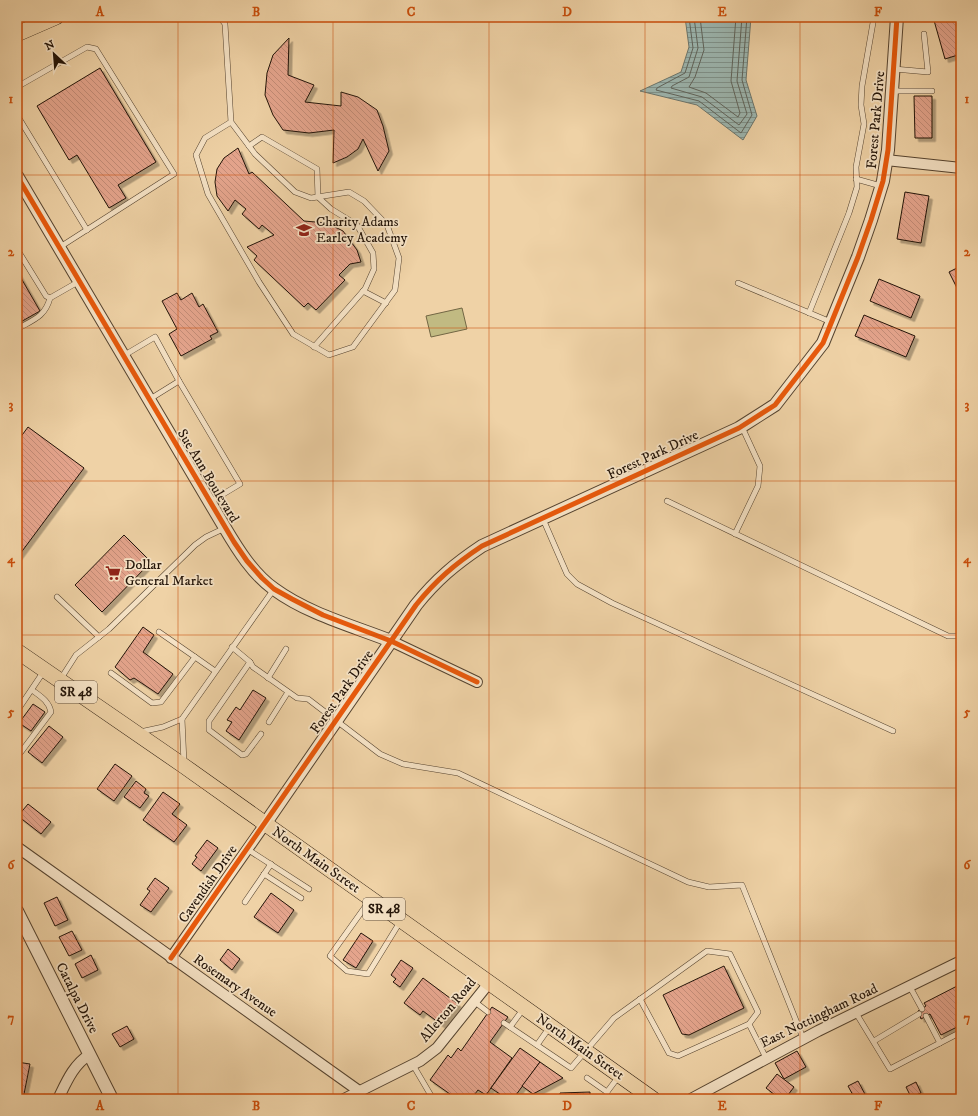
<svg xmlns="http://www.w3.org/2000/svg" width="978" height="1116" viewBox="0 0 978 1116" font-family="'IM FELL DW Pica',serif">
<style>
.park{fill:#c1ba82;stroke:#726644}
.water{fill:url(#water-rules);stroke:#6b756c}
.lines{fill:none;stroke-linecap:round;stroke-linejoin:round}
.shore{stroke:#5f645c;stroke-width:1}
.building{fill:url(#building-back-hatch);stroke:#221307;filter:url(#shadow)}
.service-casing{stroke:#55432f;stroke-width:6}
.minor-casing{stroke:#55432f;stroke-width:12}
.tertiary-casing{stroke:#55432f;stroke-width:14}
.primary-casing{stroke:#221307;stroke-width:16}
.service{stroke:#f5e2c5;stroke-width:5}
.minor{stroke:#f5e2c5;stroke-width:10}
.tertiary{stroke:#f5e2c5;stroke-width:12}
.primary{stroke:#efd2a6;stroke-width:15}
.cycleway-casing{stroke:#f5e2c5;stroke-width:8}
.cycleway{stroke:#e8590c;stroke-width:5}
.grid{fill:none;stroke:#ca4e0b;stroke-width:1;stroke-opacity:0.55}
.labels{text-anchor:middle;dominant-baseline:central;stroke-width:3.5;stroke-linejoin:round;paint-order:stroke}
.shield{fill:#f5e2c5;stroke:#615140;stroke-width:1}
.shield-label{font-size:13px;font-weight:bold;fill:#221307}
.street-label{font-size:14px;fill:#221307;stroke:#f5e2c5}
.poi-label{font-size:14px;fill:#221307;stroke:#f5e2c5;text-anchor:start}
.neatline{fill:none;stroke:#ca4e0b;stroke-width:1.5}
.grid-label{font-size:13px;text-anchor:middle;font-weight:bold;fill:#ca4e0b}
</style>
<defs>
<pattern id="water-rules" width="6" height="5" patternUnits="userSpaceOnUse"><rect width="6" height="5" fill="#9cb6b0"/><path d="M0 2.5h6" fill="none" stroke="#7f938d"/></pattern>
<pattern id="building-back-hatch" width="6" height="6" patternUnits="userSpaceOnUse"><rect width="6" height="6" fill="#e4a48c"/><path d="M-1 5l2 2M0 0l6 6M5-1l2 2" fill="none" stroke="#c38c77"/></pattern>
<filter id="shadow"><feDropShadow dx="3.5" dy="3.5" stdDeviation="0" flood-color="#0004"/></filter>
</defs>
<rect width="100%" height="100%" fill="#efd2a6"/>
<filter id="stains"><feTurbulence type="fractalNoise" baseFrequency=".005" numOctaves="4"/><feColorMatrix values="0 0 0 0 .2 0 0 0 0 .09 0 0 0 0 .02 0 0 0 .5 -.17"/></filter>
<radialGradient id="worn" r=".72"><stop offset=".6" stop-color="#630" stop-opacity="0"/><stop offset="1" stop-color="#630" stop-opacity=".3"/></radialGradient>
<path class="park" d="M 462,308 L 467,329 L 431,337 L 426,316 Z"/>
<path class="water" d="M 685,17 L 751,17 L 746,80 L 757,116 L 743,140 L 697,105 L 640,91 L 681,72 L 689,47 Z"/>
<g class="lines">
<g class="shore">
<path d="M 689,17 L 693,48 L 685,73 L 657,88 L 656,90 L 699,101 L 741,133 L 752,115 L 742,80 L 747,17"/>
<path d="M 694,17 L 698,48 L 689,77 L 672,86 L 671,88 L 702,97 L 739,125 L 747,114 L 737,81 L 742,17"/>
<path d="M 700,17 L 704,50 L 695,77 L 689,87 L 706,93 L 738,117 L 740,113 L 731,81 L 736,17"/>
</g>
</g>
<g class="building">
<path d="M 933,17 L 958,17 L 961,28 L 961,54 L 945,59 Z"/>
<path d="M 289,38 L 288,75 L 314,85 L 305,102 L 341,106 L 341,92 L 358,97 L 377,110 L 383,126 L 389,151 L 378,171 L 363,139 L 358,149 L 347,157 L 333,163 L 334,130 L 309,133 L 283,130 L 273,115 L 265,95 L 267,73 L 273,55 Z"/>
<path d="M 100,68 L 156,162 L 118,185 L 126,198 L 109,208 L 77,155 L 69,160 L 37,106 Z"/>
<path d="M 914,96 L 932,96 L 932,138 L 915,138 Z"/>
<path d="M 238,148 L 249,174 L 252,172 L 304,221 L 327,223 L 343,231 L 357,250 L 361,262 L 350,264 L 339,275 L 345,280 L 316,310 L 308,303 L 304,307 L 254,260 L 257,256 L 247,247 L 274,235 L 262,225 L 259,229 L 242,214 L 246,209 L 235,200 L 228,211 L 217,196 L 215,182 L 217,169 L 224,158 Z"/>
<path d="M 905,192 L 929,196 L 921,243 L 897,239 Z"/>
<path d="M 961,266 L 961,286 L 957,288 L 949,272 Z"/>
<path d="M 17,271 L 40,311 L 17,324 Z"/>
<path d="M 879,279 L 920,296 L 911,318 L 870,301 Z"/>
<path d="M 177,293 L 181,300 L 192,293 L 199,307 L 203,304 L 218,332 L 210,336 L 212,339 L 181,356 L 169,334 L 177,329 L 162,301 Z"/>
<path d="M 864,315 L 915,336 L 906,357 L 855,336 Z"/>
<path d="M 28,427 L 84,468 L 17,558 L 17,442 Z"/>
<path d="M 124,535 L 151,562 L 102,612 L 75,585 Z"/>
<path d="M 143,627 L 154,635 L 143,652 L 173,674 L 158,694 L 134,678 L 130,680 L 115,667 Z"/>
<path d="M 253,690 L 266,698 L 239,740 L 226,731 L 232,722 L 227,720 L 236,707 L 240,710 Z"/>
<path d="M 33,704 L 45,712 L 31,731 L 19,723 Z"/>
<path d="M 49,726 L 63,737 L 42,763 L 28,752 Z"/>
<path d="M 115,764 L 132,776 L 114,801 L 97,789 Z"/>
<path d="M 136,781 L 146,789 L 144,793 L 149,796 L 140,808 L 124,797 Z"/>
<path d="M 163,792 L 180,804 L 172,814 L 187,825 L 174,842 L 143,820 Z"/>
<path d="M 28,804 L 51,822 L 41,834 L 18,816 Z"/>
<path d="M 207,840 L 218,848 L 201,871 L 192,864 L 197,857 L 195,856 Z"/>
<path d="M 155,878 L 169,888 L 151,912 L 140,905 L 150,891 L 147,889 Z"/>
<path d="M 271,893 L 294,910 L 278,933 L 254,917 Z"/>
<path d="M 57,897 L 68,920 L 55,926 L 44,903 Z"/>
<path d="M 72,931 L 82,950 L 69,956 L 59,937 Z"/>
<path d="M 361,933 L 373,941 L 356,968 L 343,960 Z"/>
<path d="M 228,949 L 240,959 L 232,970 L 220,960 Z"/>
<path d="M 91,955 L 98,970 L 82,978 L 75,964 Z"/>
<path d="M 401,960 L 413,968 L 400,987 L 393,982 L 396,979 L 391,975 Z"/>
<path d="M 724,966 L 744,1008 L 689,1035 L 682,1034 L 663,995 Z"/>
<path d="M 423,978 L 458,1004 L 442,1025 L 423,1011 L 420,1015 L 404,1003 Z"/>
<path d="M 961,984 L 961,1009 L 959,1010 L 961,1015 L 961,1025 L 941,1035 L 930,1014 L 921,1019 L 918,1011 L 926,1006 L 924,1003 Z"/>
<path d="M 492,1007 L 508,1017 L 490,1042 L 512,1058 L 486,1095 L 478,1090 L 471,1099 L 457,1099 L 430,1080 L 448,1055 L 451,1058 L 458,1048 L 461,1051 Z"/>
<path d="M 127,1026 L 134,1039 L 120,1047 L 112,1034 Z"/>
<path d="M 520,1048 L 540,1062 L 513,1099 L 507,1099 L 491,1088 Z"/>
<path d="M 797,1051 L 806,1067 L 784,1079 L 775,1063 Z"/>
<path d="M 17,1062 L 30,1064 L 23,1099 L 17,1099 Z"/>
<path d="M 540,1062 L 563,1078 L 533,1094 L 522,1086 Z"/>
<path d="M 777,1074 L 794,1087 L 785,1099 L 780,1099 L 766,1088 Z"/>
<path d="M 858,1081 L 867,1098 L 866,1099 L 855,1099 L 848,1086 Z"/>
<path d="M 916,1082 L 921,1093 L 911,1097 L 906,1087 Z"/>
<path d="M 590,1092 L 590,1099 L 560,1099 L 560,1093 Z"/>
</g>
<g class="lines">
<defs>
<g id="service">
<path d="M 220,17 L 225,24 L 231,122 L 255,154 L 295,192 L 311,198 L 349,192 L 364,201 L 387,225 L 399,258 L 395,290 L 353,347 L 329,355 L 293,334 L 259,282 L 208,194 L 196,155 L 205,138 L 231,122"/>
<path d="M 894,69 L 928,72 L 924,34"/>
<path d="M 17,87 L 87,47 L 96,49 L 174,174 L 60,247"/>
<path d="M 892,91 L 932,91"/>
<path d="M 17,115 L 87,230"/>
<path d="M 249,146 L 262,137 L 317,169 L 318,197 L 331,209 L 357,225 L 373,253 L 374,269 L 365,289 L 314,347"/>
<path d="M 856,179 L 881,186"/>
<path d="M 17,249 L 46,296 L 50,298 L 78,282"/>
<path d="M 738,283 L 831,322"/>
<path d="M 363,291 L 386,303"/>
<path d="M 809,313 L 849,213 L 857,187 L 856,167 L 864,124 L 861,105 L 862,86 L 874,17"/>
<path d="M 17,329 C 33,320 45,317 50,298"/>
<path d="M 123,356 L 155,337 L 179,381 L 150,399"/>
<path d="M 179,381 L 240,484 L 210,502"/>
<path d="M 667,501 L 948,636 L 961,636"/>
<path d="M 543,519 L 567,574 L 577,584 L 612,603 L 893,731"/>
<path d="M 735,534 L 758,486 L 760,466 L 742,427"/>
<path d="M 57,597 L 99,637"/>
<path d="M 159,632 L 195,657"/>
<path d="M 232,647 L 250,662 L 253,667 L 297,698 L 308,699 L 380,754 L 403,764 L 458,773 L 688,882 L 709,887 L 742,885 L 803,1038"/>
<path d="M 250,662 L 209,721 L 209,730 L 242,755 L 246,754 L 261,734"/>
<path d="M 111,673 L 152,703 L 161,702 L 195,657 L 215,671"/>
<path d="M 268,678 L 286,649"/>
<path d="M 60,680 L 76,655 L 109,629 L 195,545 L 206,537 L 225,528"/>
<path d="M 17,711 L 44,671"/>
<path d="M 182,719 L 274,589"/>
<path d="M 269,722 L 288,692"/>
<path d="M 140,732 L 163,727 L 182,719 L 184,763"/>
<path d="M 17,753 L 21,752 L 51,712 C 49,701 40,696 32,690"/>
<path d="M 247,849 L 309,889"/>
<path d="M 264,874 L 301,898"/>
<path d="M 370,900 L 330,956 L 347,971 L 368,974 L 400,922"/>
<path d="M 245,902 L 271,864"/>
<path d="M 910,987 L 922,1009"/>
<path d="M 640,999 L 669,1053 L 678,1056 L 749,1024"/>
<path d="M 475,1002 L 488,1012"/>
<path d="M 856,1013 L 890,1069 L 961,1032"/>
<path d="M 926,1016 L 940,1043"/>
<path d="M 504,1023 L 571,1068 L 614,1018 L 707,951 L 730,954 L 758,1012 L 749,1024 L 766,1058"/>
<path d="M 510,1027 L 524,1008"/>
<path d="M 874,1041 L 919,1014"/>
<path d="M 537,1045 L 549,1028"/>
<path d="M 413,1065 L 433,1099"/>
<path d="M 587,1078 L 607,1092"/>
<path d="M 607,1099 L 607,1092 L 619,1076"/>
</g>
<g id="minor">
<path d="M 886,160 L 961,168"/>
<path d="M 391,641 L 477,682"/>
<path d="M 17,847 L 359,1091"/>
<path d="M 171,958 L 265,824"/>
<path d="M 58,1099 C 66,1083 73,1065 89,1055"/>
<path d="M 344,1099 L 420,1061 L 437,1048 L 489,983"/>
<path d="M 691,1099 L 818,1031 L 961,961"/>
</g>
<g id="tertiary">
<path d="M 17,176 L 225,528 C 238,550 253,574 274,589 C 308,614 353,626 391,641"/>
<path d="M 265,824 L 416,605 C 436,580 455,564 482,546 L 739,428 L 775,405 L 823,343 L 858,257 L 871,220 L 883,181 L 888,150 L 897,17"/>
<path d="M 17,911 L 112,1099"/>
</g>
<g id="primary">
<path d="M 17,34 L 56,17"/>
<path d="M 17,651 L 184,766 L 653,1099"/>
</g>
</defs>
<use href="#service" class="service-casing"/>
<use href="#minor" class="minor-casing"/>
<use href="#tertiary" class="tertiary-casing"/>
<use href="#primary" class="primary-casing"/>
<use href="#service" class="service"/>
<use href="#minor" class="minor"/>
<use href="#tertiary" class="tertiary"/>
<use href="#primary" class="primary"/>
<defs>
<g id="cycleway">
<path d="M 17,176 L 234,542 L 247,561 L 262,578 L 274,589 L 292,599 L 323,615 L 391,641 L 477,682"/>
<path d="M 171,958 L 416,605 C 436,580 455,564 482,546 L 739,428 L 775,405 L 823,343 L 858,257 L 871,220 L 883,181 L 888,150 L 897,17"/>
</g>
</defs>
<use href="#cycleway" class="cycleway-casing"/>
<use href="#cycleway" class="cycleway"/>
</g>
<path class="grid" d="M 178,17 L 178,1099M 333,17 L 333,1099M 489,17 L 489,1099M 645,17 L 645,1099M 800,17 L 800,1099M 17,175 L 961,175M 17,328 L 961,328M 17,481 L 961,481M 17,635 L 961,635M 17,788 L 961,788M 17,941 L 961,941"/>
<defs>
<symbol id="school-bare" viewBox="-9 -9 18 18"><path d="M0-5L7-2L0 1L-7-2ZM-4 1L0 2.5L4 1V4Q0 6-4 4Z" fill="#8f2418" stroke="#f5e2c5" stroke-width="2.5" paint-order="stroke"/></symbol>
<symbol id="supermarket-bare" viewBox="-9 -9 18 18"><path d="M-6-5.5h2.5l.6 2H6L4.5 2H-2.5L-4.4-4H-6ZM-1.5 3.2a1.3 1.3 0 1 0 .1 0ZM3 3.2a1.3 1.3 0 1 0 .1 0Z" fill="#8f2418" stroke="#f5e2c5" stroke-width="2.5" paint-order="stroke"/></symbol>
</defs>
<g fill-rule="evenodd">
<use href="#school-bare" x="293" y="219" width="22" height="22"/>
<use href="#supermarket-bare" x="102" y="562" width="22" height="22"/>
</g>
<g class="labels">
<g class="shield">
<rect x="55" y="681" width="42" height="22" rx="3"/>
<rect x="363" y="898" width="42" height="22" rx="3"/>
</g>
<g class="shield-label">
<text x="76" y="692">SR 48</text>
<text x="384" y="909">SR 48</text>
</g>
<g class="street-label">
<text transform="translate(876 120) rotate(-85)">Forest Park Drive</text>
<text transform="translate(653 455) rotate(-25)">Forest Park Drive</text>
<text transform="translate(208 476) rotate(59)">Sue Ann Boulevard</text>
<text transform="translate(342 692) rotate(-55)">Forest Park Drive</text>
<text transform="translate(316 860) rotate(35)">North Main Street</text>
<text transform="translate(208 884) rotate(-55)">Cavendish Drive</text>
<text transform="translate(235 986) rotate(35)">Rosemary Avenue</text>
<text transform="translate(77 998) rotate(63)">Catalpa Drive</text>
<text transform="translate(448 1010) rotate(-50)">Allerton Road</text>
<text transform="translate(819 1016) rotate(-26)">East Nottingham Road</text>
<text transform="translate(580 1047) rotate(35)">North Main Street</text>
</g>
<g class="poi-label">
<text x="316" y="222">Charity Adams<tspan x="316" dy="16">Earley Academy</tspan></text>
<text x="125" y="565">Dollar<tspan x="125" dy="16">General Market</tspan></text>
</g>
</g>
<rect width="978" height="1116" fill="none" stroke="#efd2a6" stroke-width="44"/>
<g transform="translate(54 54) rotate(334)" stroke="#f5e2c5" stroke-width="3" paint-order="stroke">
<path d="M0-3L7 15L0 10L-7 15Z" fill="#221307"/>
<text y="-6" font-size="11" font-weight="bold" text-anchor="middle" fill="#221307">N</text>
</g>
<rect x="22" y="22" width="934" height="1072" class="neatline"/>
<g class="grid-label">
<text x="100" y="16">A</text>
<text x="256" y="16">B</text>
<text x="411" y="16">C</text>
<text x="567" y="16">D</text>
<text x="722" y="16">E</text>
<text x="878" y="16">F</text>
<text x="11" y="103">1</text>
<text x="967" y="103">1</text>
<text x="11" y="256">2</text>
<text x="967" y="256">2</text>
<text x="11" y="409">3</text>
<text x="967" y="409">3</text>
<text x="11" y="563">4</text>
<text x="967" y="563">4</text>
<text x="11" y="716">5</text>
<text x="967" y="716">5</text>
<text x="11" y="869">6</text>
<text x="967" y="869">6</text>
<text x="11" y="1022">7</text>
<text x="967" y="1022">7</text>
<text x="100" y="1110">A</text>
<text x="256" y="1110">B</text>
<text x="411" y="1110">C</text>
<text x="567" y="1110">D</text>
<text x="722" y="1110">E</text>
<text x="878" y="1110">F</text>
</g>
<rect width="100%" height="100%" filter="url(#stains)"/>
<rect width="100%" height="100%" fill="url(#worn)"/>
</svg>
